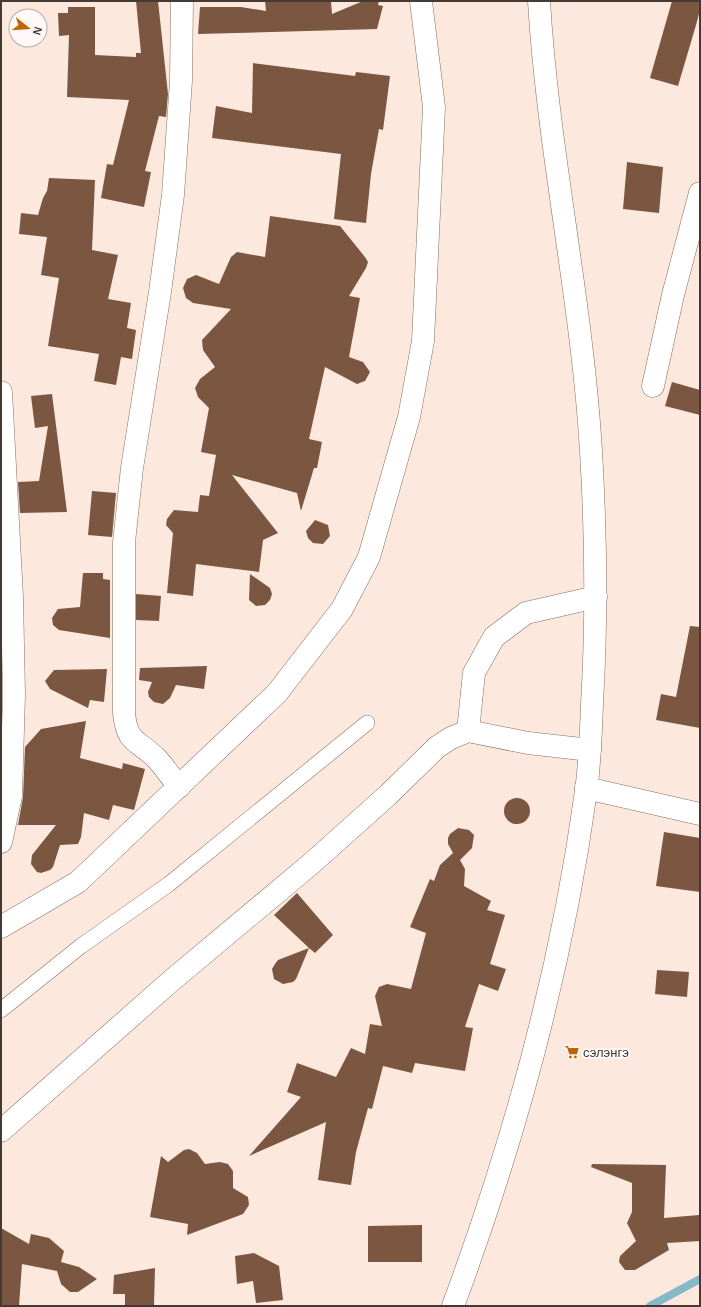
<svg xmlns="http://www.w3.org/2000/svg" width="701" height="1307" viewBox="0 0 701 1307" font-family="Helvetica,sans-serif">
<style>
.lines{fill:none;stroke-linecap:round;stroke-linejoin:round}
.stream{stroke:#86b9c8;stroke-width:8}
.building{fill:#7b5742}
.lane-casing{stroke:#846f62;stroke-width:16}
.street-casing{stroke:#846f62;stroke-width:23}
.secondary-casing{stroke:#846f62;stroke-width:23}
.lane{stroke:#fff;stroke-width:15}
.street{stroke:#fff;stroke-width:22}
.secondary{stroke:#fff;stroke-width:22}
.labels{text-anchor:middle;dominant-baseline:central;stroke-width:4;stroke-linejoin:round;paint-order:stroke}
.poi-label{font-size:13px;fill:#433a34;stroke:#fef9f6;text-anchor:start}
</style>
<rect width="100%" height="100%" fill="#fce8dd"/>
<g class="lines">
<path class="stream" d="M 650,1306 L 700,1279"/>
</g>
<g class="building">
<path d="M 136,1 L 158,1 L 168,94 L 166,117 L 159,116 L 145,171 L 151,172 L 144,207 L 101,198 L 107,164 L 113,165 L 129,100 L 67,97 L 69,35 L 59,36 L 58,13 L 68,13 L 68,7 L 95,7 L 95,55 L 136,57 L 136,53 L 141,53 Z"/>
<path d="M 265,1 L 331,1 L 332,14 L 363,1 L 379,1 L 378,5 L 383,6 L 377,29 L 198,34 L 200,7 L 241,7 L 266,11 Z"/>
<path d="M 672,1 L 700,1 L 700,10 L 696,25 L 678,86 L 650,78 Z"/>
<path d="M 253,63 L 355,76 L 356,72 L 390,76 L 383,130 L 379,129 L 371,174 L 366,223 L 334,219 L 341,154 L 212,138 L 216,106 L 252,113 Z"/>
<path d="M 627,162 L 663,167 L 659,213 L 623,209 Z"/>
<path d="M 49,178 L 95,180 L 92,250 L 118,255 L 108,299 L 131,303 L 127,328 L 136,330 L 132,359 L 121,357 L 116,385 L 94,381 L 99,354 L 48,346 L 59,278 L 41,275 L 47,237 L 19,234 L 21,213 L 38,215 L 43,198 L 47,191 Z"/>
<path d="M 270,216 L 340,226 L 365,257 L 368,262 L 366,268 L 349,296 L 360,298 L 349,357 L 363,362 L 370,372 L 365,381 L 357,384 L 325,367 L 309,439 L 322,442 L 317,468 L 314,468 L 301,511 L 297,493 L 232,475 L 278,533 L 263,540 L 259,572 L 196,564 L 193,596 L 167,593 L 173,533 L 166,525 L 167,519 L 174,510 L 198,512 L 200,495 L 209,496 L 216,455 L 201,452 L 209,408 L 198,397 L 195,388 L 200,379 L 215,367 L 203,350 L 202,340 L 231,309 L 193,303 L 186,298 L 183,288 L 187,279 L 196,275 L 219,284 L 231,257 L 237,252 L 265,257 Z"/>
<path d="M 672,382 L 700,390 L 700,415 L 665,406 Z"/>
<path d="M 52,394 L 67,512 L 20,513 L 18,482 L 39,481 L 48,426 L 35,428 L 31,396 Z"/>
<path d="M 92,491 L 116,493 L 112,537 L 88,535 Z"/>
<path d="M 315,520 L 328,525 L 330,536 L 323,544 L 313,543 L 308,538 L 306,531 Z"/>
<path d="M 83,573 L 103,573 L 103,579 L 110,580 L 110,638 L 59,630 L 53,625 L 52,618 L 58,609 L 80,607 Z"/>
<path d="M 250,574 L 270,588 L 272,594 L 270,600 L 265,605 L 256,606 L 249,600 Z"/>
<path d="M 136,594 L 161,596 L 159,621 L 136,620 Z"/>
<path d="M 690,626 L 700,627 L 700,728 L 656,720 L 661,694 L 676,697 Z"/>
<path d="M 207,666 L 204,689 L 176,685 L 170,698 L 163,704 L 154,702 L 149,697 L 148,692 L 152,682 L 139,680 L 140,668 Z"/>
<path d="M 107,669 L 104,702 L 90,700 L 88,708 L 50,689 L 45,681 L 54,670 Z"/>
<path d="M 86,721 L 80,758 L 122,769 L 123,763 L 145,769 L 134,810 L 113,805 L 109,820 L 84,813 L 81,837 L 78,844 L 60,845 L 53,867 L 50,870 L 41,873 L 37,872 L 31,864 L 32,855 L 56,825 L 18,825 L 23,797 L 25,747 L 41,729 Z"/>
<circle cx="517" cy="811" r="13"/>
<path d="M 458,828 L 469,830 L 474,835 L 472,848 L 460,860 L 465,869 L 464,886 L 491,901 L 487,910 L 505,915 L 490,964 L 506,969 L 498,991 L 479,984 L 465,1027 L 473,1028 L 465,1071 L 415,1063 L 412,1073 L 383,1066 L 372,1109 L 368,1108 L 356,1152 L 351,1185 L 318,1180 L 326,1122 L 249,1156 L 301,1097 L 287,1092 L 297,1063 L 336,1077 L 351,1048 L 365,1054 L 370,1024 L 382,1026 L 375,996 L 379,987 L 387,984 L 411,989 L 426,933 L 410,927 L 430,879 L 434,881 L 440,865 L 453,853 L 448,844 L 448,838 L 450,834 Z"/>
<path d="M 664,832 L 700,838 L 700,892 L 656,886 Z"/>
<path d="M 297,893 L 333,935 L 315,953 L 309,948 L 296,979 L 293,982 L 283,984 L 274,979 L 272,969 L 275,964 L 278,960 L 309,948 L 274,915 Z"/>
<path d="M 657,970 L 689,972 L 687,997 L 655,994 Z"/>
<path d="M 189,1149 L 197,1153 L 205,1164 L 220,1162 L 228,1164 L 233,1171 L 233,1188 L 248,1197 L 249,1205 L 243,1214 L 187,1235 L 188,1224 L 150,1217 L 161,1156 L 168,1162 L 184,1150 Z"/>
<path d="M 592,1164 L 666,1165 L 664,1218 L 699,1215 L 700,1241 L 667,1243 L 669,1250 L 635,1270 L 625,1270 L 619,1262 L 620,1256 L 636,1241 L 627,1223 L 632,1212 L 632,1183 L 591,1167 Z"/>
<path d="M 422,1225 L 422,1262 L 368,1262 L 368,1226 Z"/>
<path d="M 1,1228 L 29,1244 L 31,1234 L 49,1238 L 64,1251 L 61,1262 L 79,1267 L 97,1279 L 78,1292 L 70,1292 L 61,1284 L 57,1271 L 22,1264 L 19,1306 L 1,1306 Z"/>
<path d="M 254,1253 L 279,1266 L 283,1300 L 256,1303 L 253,1281 L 237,1284 L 235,1256 Z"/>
<path d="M 155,1268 L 154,1306 L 125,1306 L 125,1294 L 113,1294 L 114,1275 Z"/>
</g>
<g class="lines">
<defs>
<path id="lane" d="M 1,1010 L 81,946 L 169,884 L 367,723"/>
<g id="street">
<path d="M 653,386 L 673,295 L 700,193"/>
<path d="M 1,392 L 12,597 L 14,695 L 11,796 L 1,842"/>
<path d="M 468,731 L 474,673 L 494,637 L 526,613 L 596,597"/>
<path d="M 179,787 C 171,777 164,766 155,757 C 136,739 127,743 124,713 L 124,542 L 132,468 L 160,292 L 173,195 L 181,81 L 182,1"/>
<path d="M 586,788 L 700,814"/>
<path d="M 1,927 L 78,882 L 277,693 L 342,609 L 369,557 L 409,417 L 423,341 L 434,107 L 421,1"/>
<path d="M 1,1131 L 171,981 L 312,863 L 388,795 L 437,747 L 451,738 L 468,731 L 528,743 L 590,750"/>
</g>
<path id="secondary" d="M 453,1306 C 515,1139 562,967 586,791 C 590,762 591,733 592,704 C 597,620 596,535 591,451 C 582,300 548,152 539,1"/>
</defs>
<use href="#lane" class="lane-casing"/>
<use href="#street" class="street-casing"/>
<use href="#secondary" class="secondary-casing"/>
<use href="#lane" class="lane"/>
<use href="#street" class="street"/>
<use href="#secondary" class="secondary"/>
</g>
<defs>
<symbol id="supermarket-bare" viewBox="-9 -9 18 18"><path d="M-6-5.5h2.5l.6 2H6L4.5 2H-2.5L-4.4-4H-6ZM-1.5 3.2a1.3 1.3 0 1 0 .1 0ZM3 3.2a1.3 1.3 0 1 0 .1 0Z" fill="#be6505" stroke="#fef9f6" stroke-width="2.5" paint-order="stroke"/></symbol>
</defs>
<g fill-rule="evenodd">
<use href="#supermarket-bare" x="562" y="1042" width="20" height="20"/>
</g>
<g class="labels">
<g class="poi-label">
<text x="583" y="1052">сэлэнгэ</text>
</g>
</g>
<rect width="701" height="1307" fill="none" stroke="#433a34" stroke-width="4"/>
<g transform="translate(28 28) rotate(107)"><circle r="19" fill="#fef9f6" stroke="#b3ada8"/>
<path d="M0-3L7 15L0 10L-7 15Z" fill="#be6505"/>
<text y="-6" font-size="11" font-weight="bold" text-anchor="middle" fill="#433a34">N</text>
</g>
</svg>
